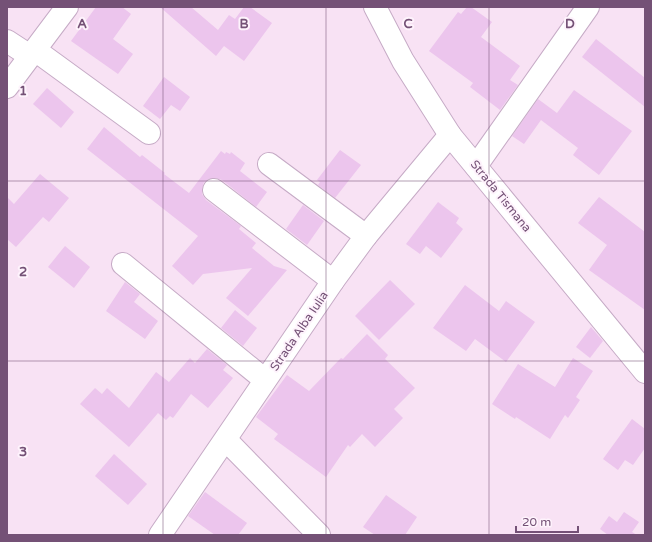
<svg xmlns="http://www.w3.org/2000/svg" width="652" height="542" viewBox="0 0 652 542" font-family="'Varela Round',sans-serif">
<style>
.residential{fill:#f8e2f4}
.building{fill:#ecc5ed}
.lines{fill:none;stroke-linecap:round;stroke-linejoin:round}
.minor-casing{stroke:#c6abc6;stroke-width:24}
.minor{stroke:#fff;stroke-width:22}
.grid{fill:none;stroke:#745176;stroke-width:1;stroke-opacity:0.55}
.labels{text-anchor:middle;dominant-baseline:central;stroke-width:4;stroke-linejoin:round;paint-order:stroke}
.street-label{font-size:12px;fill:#745176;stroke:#fef3fc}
.grid-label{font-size:13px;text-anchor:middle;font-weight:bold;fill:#745176;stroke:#fef3fc;stroke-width:4;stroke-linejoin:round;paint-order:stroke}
</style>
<rect width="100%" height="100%" fill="#fbedf9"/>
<rect class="residential" x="7" y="7" width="638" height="528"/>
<g class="building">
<path d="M 96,7 L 122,7 L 131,14 L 113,39 L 133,54 L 118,74 L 71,41 Z"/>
<path d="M 160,7 L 191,7 L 218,30 L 229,15 L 235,19 L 244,7 L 250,7 L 272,23 L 244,61 L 224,46 L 216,56 Z"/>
<path d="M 467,7 L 471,7 L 492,22 L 481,37 L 520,66 L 510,80 L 518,85 L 500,110 L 470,87 L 473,83 L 429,51 L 458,12 L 461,14 Z"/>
<path d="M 596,39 L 645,78 L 645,107 L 582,57 Z"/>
<path d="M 164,77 L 190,97 L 180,111 L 171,105 L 160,119 L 143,106 Z"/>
<path d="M 47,88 L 74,112 L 61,128 L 33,104 Z"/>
<path d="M 574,90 L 632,131 L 599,175 L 573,155 L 578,148 L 541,120 L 524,144 L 512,136 L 538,99 L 557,113 Z"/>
<path d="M 104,127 L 140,157 L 142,155 L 165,173 L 164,174 L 189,193 L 221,151 L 225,154 L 226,152 L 230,154 L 231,152 L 245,163 L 240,171 L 267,192 L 256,207 L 222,180 L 216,178 L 209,179 L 204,182 L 202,188 L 202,194 L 206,200 L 241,226 L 239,229 L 256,243 L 252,248 L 274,266 L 287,270 L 248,316 L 226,298 L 252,268 L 203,274 L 193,285 L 172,266 L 198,236 L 87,149 Z"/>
<path d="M 340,150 L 361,165 L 335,198 L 318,185 L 320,182 L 317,180 Z"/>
<path d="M 40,174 L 69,198 L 49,222 L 43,217 L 16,247 L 7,239 L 7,197 L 14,204 Z"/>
<path d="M 599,197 L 645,232 L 645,310 L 589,270 L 607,245 L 578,223 Z"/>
<path d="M 438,202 L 459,218 L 456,223 L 463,229 L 441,258 L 426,246 L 420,254 L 406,244 Z"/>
<path d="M 303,205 L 324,221 L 307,245 L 286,229 Z"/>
<path d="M 65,246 L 90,267 L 74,288 L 48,267 Z"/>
<path d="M 390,280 L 415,304 L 379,340 L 355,316 Z"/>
<path d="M 125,282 L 140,294 L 134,302 L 158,321 L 145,339 L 106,311 Z"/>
<path d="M 465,285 L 499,311 L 506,301 L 535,322 L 506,362 L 475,339 L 466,351 L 433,328 Z"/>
<path d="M 235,310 L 257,328 L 243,346 L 221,328 Z"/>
<path d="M 591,327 L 603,341 L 590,358 L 576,347 Z"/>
<path d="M 367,334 L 388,355 L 385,359 L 415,388 L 394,409 L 403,418 L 375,447 L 362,434 L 350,447 L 348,445 L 326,477 L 274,439 L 278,434 L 256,417 L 287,375 L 309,391 L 341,358 L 343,359 Z"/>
<path d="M 207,349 L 227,365 L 223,370 L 233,378 L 208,408 L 191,394 L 173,418 L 170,416 L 166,420 L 158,413 L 129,447 L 80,404 L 95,388 L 102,394 L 107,388 L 129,408 L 156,372 L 169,382 L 190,358 L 195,363 Z"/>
<path d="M 573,358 L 593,371 L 576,397 L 580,400 L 568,418 L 565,415 L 550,439 L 516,417 L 515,419 L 492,404 L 518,364 L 555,387 Z"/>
<path d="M 632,419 L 645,429 L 645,448 L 633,465 L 625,460 L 618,470 L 603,459 Z"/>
<path d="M 114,454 L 147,484 L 128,505 L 95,476 Z"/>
<path d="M 205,492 L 247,523 L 238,535 L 215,535 L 188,516 Z"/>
<path d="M 386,495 L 417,517 L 405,535 L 375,535 L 363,527 Z"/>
<path d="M 624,512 L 639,522 L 632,532 L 637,535 L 608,535 L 600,529 L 609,516 L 617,522 Z"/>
</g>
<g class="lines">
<defs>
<g id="minor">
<path d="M 375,7 L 403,61 L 450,135 L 645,372"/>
<path d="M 7,41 L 30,56"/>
<path d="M 35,50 L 149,133"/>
<path d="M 7,87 L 67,7"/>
<path d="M 269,164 L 366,236"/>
<path d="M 476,166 L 588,7"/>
<path d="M 214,190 L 333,281"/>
<path d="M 123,264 L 265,380"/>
<path d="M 226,440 L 319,535"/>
<path d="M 160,535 L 333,281 L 366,236 L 450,135"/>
</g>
</defs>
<use href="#minor" class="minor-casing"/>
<use href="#minor" class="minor"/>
</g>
<path class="grid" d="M 163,7 L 163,535M 326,7 L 326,535M 489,7 L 489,535M 7,181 L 645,181M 7,361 L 645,361"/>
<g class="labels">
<g class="street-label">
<text transform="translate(501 196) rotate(51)">Strada Tismana</text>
<text transform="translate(299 331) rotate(-56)">Strada Alba Iulia</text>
</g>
</g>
<g class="grid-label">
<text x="82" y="28">A</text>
<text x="244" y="28">B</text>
<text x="408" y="28">C</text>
<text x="570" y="28">D</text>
<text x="23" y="95">1</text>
<text x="23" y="276">2</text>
<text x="23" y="456">3</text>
</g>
<rect width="652" height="542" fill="none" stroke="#745176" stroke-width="16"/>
<path d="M516 526v6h62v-6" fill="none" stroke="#745176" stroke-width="2"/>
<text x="522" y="526" font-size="12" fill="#745176" stroke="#fef3fc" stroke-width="3" paint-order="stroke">20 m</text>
</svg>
